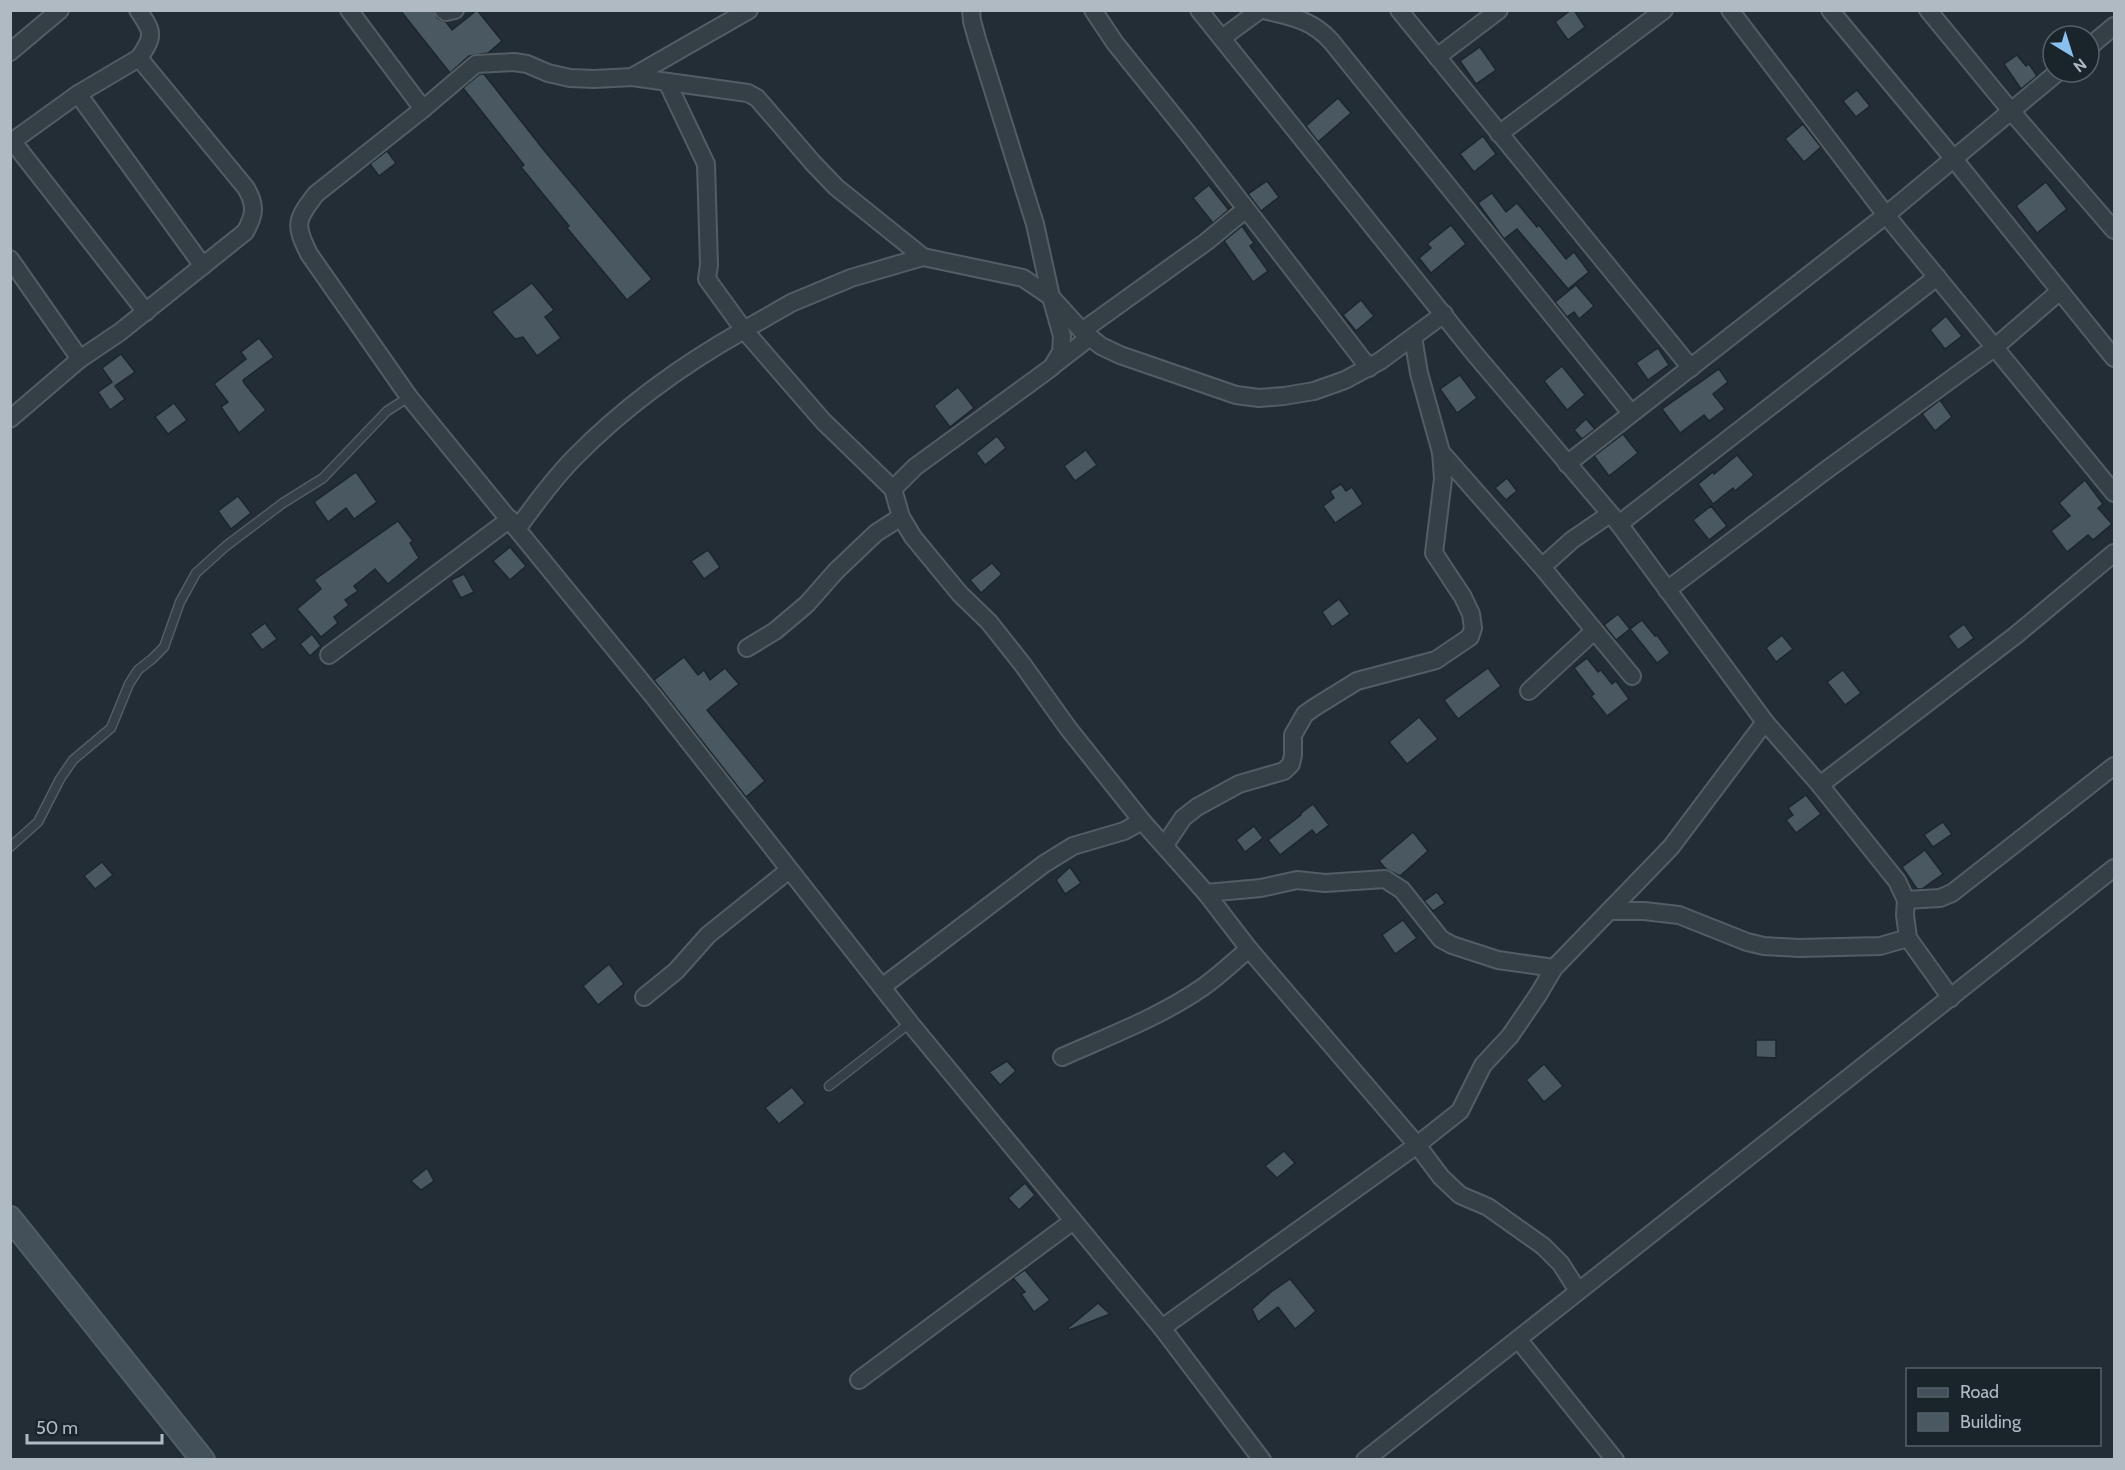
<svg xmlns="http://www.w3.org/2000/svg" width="2125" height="1470" viewBox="0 0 2125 1470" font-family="Cabin,sans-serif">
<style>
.building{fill:#4a5861;stroke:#1c262d;stroke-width:1.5}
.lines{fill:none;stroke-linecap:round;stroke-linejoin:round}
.service-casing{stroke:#525d64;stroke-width:11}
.minor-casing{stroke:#525d64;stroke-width:20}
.secondary-casing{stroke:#525d64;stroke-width:26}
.service{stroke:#353f46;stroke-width:8}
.minor{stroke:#353f46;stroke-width:16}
.secondary{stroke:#434f59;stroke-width:22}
</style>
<rect width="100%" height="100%" fill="#222d36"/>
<g class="building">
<path d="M 400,10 L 433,10 L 437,18 L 446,22 L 452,30 L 477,10 L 502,41 L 488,53 L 469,56 L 450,73 Z"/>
<path d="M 1571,10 L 1574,10 L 1585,27 L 1568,40 L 1555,22 Z"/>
<path d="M 1480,47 L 1496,70 L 1476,84 L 1460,61 Z"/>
<path d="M 2017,55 L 2026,66 L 2029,64 L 2037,76 L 2021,89 L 2004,64 Z"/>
<path d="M 480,74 L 484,74 L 543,149 L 652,279 L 627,300 L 567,228 L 569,226 L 521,167 L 524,165 L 463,88 Z"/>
<path d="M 1857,90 L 1870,106 L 1856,117 L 1843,101 Z"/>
<path d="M 1338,98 L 1351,113 L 1318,142 L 1306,126 Z"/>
<path d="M 1803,124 L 1821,147 L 1804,162 L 1785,139 Z"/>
<path d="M 1483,136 L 1496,154 L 1474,172 L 1460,154 Z"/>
<path d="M 387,151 L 396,163 L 379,176 L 370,164 Z"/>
<path d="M 1267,181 L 1279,197 L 1261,211 L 1248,194 Z"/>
<path d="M 2046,182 L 2067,209 L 2037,233 L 2016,206 Z"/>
<path d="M 1209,185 L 1228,209 L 1232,207 L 1213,223 L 1193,198 Z"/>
<path d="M 1492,193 L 1506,212 L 1517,203 L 1537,227 L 1539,225 L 1566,259 L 1574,252 L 1589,272 L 1568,289 L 1517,229 L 1504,239 L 1478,203 Z"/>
<path d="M 1451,225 L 1466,244 L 1431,273 L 1419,258 L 1431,248 L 1427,244 Z"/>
<path d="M 1242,226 L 1254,243 L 1250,246 L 1268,271 L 1253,282 L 1224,241 Z"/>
<path d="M 532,283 L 554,310 L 545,317 L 561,338 L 537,356 L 523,337 L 515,339 L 492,312 Z"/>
<path d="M 1576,285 L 1594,306 L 1579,319 L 1574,312 L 1567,317 L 1555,302 Z"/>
<path d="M 1361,300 L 1374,316 L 1356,331 L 1343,315 Z"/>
<path d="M 1946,316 L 1962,336 L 1945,349 L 1930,330 Z"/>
<path d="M 259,338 L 274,357 L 243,380 L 244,383 L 266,410 L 239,433 L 221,407 L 228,402 L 214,384 L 246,359 L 241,352 Z"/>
<path d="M 1658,348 L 1669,365 L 1648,380 L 1636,363 Z"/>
<path d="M 121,354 L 135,372 L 115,386 L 125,399 L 110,410 L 98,392 L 112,382 L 102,368 Z"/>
<path d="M 1562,366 L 1585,395 L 1567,410 L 1544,381 Z"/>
<path d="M 1719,369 L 1728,382 L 1713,394 L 1725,409 L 1709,421 L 1704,415 L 1680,433 L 1662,409 Z"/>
<path d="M 1460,375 L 1477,398 L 1457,413 L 1440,389 Z"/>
<path d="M 958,387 L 974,408 L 950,427 L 934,406 Z"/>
<path d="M 1940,400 L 1952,417 L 1935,431 L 1922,414 Z"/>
<path d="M 174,403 L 187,420 L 168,434 L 155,417 Z"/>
<path d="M 1586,419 L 1595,429 L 1582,439 L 1574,430 Z"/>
<path d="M 1623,434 L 1638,453 L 1609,476 L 1594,456 Z"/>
<path d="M 997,436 L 1006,448 L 985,465 L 976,453 Z"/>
<path d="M 1086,450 L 1097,465 L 1075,481 L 1064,466 Z"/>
<path d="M 1737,455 L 1754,475 L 1735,491 L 1733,488 L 1713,504 L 1698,484 L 1713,472 L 1714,474 Z"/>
<path d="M 356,472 L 377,502 L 354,519 L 346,508 L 328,522 L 314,502 Z"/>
<path d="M 1507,478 L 1517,491 L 1506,500 L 1495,488 Z"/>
<path d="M 2085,480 L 2103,504 L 2098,508 L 2112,524 L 2093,540 L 2088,535 L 2067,552 L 2051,531 L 2070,516 L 2059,503 Z"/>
<path d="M 1341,484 L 1346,491 L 1352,487 L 1363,504 L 1335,523 L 1323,506 L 1334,498 L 1330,491 Z"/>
<path d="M 238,496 L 251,513 L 231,529 L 218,511 Z"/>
<path d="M 1711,506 L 1727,526 L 1709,540 L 1693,520 Z"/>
<path d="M 398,521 L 413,541 L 410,543 L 419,558 L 388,584 L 375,569 L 354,586 L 358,591 L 345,600 L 349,605 L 334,617 L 338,623 L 321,637 L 297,609 L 321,589 L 314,580 Z"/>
<path d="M 510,547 L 526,566 L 510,580 L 493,561 Z"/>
<path d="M 708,550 L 720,567 L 704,579 L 691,561 Z"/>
<path d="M 992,563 L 1002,574 L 981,593 L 970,580 Z"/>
<path d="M 464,574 L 474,592 L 461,598 L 451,580 Z"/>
<path d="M 1339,599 L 1350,614 L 1332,627 L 1322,612 Z"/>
<path d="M 1618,614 L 1630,629 L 1616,640 L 1604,625 Z"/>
<path d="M 1642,620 L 1655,636 L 1657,635 L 1670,653 L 1657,663 L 1630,629 Z"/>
<path d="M 265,623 L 277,639 L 262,650 L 250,634 Z"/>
<path d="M 1964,624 L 1974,638 L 1958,650 L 1948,636 Z"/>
<path d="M 312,634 L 321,646 L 310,656 L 300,644 Z"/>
<path d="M 1782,635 L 1793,649 L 1776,662 L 1766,648 Z"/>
<path d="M 684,657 L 698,675 L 704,670 L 710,680 L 725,668 L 739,684 L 707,710 L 765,781 L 746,797 L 654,680 Z"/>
<path d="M 1587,658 L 1598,672 L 1601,670 L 1612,684 L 1616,681 L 1629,699 L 1607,716 L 1591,696 L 1594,694 L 1574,668 Z"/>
<path d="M 1488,668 L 1501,686 L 1458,719 L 1444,700 Z"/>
<path d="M 1843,670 L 1861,693 L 1845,705 L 1827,682 Z"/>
<path d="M 1419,717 L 1438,739 L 1407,764 L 1389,742 Z"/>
<path d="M 1806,795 L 1821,814 L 1796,833 L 1786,820 L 1793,815 L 1788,808 Z"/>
<path d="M 1313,804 L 1329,825 L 1316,835 L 1312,830 L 1280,855 L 1268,840 L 1301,815 L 1300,814 Z"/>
<path d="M 1943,822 L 1952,834 L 1933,847 L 1924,835 Z"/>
<path d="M 1254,826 L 1263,838 L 1245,852 L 1236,840 Z"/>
<path d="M 1413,832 L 1428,851 L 1400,876 L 1386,869 L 1379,861 Z"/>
<path d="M 1925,850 L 1943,874 L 1922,889 L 1917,889 L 1902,867 Z"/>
<path d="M 102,862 L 113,875 L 95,889 L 84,876 Z"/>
<path d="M 1070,867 L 1081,883 L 1065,894 L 1056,880 Z"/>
<path d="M 1437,892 L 1445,903 L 1433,911 L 1424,901 Z"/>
<path d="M 1403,920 L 1417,938 L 1395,954 L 1382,935 Z"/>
<path d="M 609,964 L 624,984 L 598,1005 L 583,986 Z"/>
<path d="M 1756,1040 L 1776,1040 L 1776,1058 L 1756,1057 Z"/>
<path d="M 1007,1061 L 1016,1071 L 1000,1085 L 989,1072 Z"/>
<path d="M 1544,1064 L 1563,1086 L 1544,1102 L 1526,1080 Z"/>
<path d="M 792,1087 L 805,1103 L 779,1124 L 765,1108 Z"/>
<path d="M 1284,1151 L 1295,1163 L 1277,1178 L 1265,1166 Z"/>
<path d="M 427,1168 L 434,1181 L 421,1190 L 411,1181 Z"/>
<path d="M 1025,1183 L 1035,1195 L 1019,1210 L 1008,1198 Z"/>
<path d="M 1025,1270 L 1050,1300 L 1034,1312 L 1021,1294 L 1025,1292 L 1013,1278 Z"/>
<path d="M 1290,1279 L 1316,1311 L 1295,1329 L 1278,1307 L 1258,1322 L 1252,1309 L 1271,1292 Z"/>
<path d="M 1098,1303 L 1110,1314 L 1069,1330 L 1068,1328 Z"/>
</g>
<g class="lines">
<defs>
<g id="service">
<path d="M 10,847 L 38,822 L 60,779 L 73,760 L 111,728 L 129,684 L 138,670 L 152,659 L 164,647 L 180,602 L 196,573 L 226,546 L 283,503 L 323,478 L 387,411 L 409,397"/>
<path d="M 829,1086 L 910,1023"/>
</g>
<g id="minor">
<path d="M 349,10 L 423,109"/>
<path d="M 443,10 L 446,12 L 455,10"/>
<path d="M 1093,10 L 1115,43 L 1189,135 L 1369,368"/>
<path d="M 1199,10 L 1474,353 L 1619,524 L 1765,722 L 1820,785 L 1897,881 L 1906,900 L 1905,915 L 1908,938 L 1951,998"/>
<path d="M 1264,10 C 1291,17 1311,19 1331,41 L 1631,413"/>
<path d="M 1399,10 L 1691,368"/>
<path d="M 1730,10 L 1886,215 L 2114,493"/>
<path d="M 1830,10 L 1953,158 L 2114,358"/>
<path d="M 1928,10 L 2011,111 L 2114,230"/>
<path d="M 1222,38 L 1260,10"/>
<path d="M 2089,47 L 2114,26"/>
<path d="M 10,52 L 60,10"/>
<path d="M 1437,57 L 1499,10"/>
<path d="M 632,77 L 749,10"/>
<path d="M 667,82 L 706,164 L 709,265 L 707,279 L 744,330 L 791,303 L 851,278 L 923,257"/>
<path d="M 78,94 L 203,266"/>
<path d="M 1499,134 L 1664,10"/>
<path d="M 13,142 L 146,312"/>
<path d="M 10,143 L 78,94 L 139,58"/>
<path d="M 10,259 L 80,359"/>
<path d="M 1082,331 L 1206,242 L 1246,209"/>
<path d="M 1055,364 L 1090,337"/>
<path d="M 10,419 L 80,359 L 120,332 L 245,232 C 255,215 256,205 246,188 L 139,58 C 155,35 153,32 138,10"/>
<path d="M 1441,452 L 1542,567"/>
<path d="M 1567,464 L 1886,215 L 2058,72"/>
<path d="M 893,489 L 915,467 L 1052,367 L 1061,352 L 1062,336 L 1051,297 L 1035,224 L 977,39 L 972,21 L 971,10"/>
<path d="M 1610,514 L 1572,540 L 1542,567 L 1632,676"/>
<path d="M 1619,524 L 1937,277"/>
<path d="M 517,529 C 535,504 554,478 575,457 C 625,406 682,365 744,330 L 823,421 L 893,489 L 901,517 L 913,537 L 960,594 L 989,622 L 1023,665 L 1068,728 L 1142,821 L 1206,893 L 1249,949 L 1417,1145 L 1162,1328"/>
<path d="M 1667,590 L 1825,471 L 1994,348 L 2060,291"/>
<path d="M 747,648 L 775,631 L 807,604 L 836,571 L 876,533 L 901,517"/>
<path d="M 329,655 L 510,519"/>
<path d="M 1529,691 L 1594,631"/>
<path d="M 1820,785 L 2016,635 L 2114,553"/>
<path d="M 1165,845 L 1183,818 L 1197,807 L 1239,784 L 1284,771 L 1291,764 L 1293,755 L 1293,735 L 1305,714 L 1315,707 L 1357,681 L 1436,660 L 1470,637 L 1473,628 L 1471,614 L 1463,597 L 1434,553 L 1443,479 L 1441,452 L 1419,373 L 1413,337"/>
<path d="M 1206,893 L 1261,888 L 1297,880 L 1325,883 L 1385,879 L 1402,890 L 1441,939 L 1452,945 L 1498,960 L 1554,968"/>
<path d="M 1906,900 L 1940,898 L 1952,893 L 2114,766"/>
<path d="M 1610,911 L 1644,911 L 1679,915 L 1747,942 L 1764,946 L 1799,948 L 1880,946 L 1908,938"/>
<path d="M 882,987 L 1044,864 L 1073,846 L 1124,831 L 1142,821"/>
<path d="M 644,997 L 676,971 L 708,935 L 789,870"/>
<path d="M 1062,1057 C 1109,1036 1160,1017 1203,987 C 1219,976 1234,961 1249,949"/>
<path d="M 1578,1291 L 1561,1264 L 1543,1246 L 1488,1207 L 1460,1195 L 1441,1177 L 1417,1145 L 1460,1111 L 1483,1065 L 1510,1036 L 1538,995 L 1554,968 L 1671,847 L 1765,722"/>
<path d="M 1518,1339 L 1615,1460"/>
<path d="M 859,1380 L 1073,1221"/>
<path d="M 1262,1460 L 1162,1328 L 910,1023 L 654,697 L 409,397 L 309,254 C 294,224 296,220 316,194 L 423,109 L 476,64 L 514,62 L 527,64 L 548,73 L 570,78 L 594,79 L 632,77 L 748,93 L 757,98 L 813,163 L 836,187 L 923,257 L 1023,278 L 1051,297 L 1082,331 L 1101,346 L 1120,355 L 1236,395 L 1259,398 L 1284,396 L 1314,391 L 1345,380 L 1380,361 L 1444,314"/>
<path d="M 1365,1460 L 2114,868"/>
</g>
<path id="secondary" d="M 10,1218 L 203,1460"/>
</defs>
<use href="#service" class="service-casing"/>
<use href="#minor" class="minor-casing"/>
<use href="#secondary" class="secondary-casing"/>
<use href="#service" class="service"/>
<use href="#minor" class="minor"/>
<use href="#secondary" class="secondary"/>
</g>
<rect width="2125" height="1470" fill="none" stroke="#afbac3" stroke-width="24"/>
<rect x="1906" y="1368" width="195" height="78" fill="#1a242b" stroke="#566068" stroke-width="1.5"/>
<rect x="1918" y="1388" width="30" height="9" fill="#434f59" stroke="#566068" stroke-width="1.5"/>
<text x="1960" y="1398" font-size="18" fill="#afbac3">Road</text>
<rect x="1918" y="1413" width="30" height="18" fill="#4a5861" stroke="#566068" stroke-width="1.5"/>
<text x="1960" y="1428" font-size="18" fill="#afbac3">Building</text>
<g transform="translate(2071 54) rotate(142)"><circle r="28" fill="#1a242b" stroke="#566068" stroke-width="1.5"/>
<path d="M0-4.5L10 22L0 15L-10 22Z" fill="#88c0ef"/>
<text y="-9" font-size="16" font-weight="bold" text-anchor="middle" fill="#afbac3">N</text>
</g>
<path d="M27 1434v9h135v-9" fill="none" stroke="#afbac3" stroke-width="3"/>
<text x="36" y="1434" font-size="18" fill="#afbac3" stroke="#1a242b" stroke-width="4.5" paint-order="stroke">50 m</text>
</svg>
